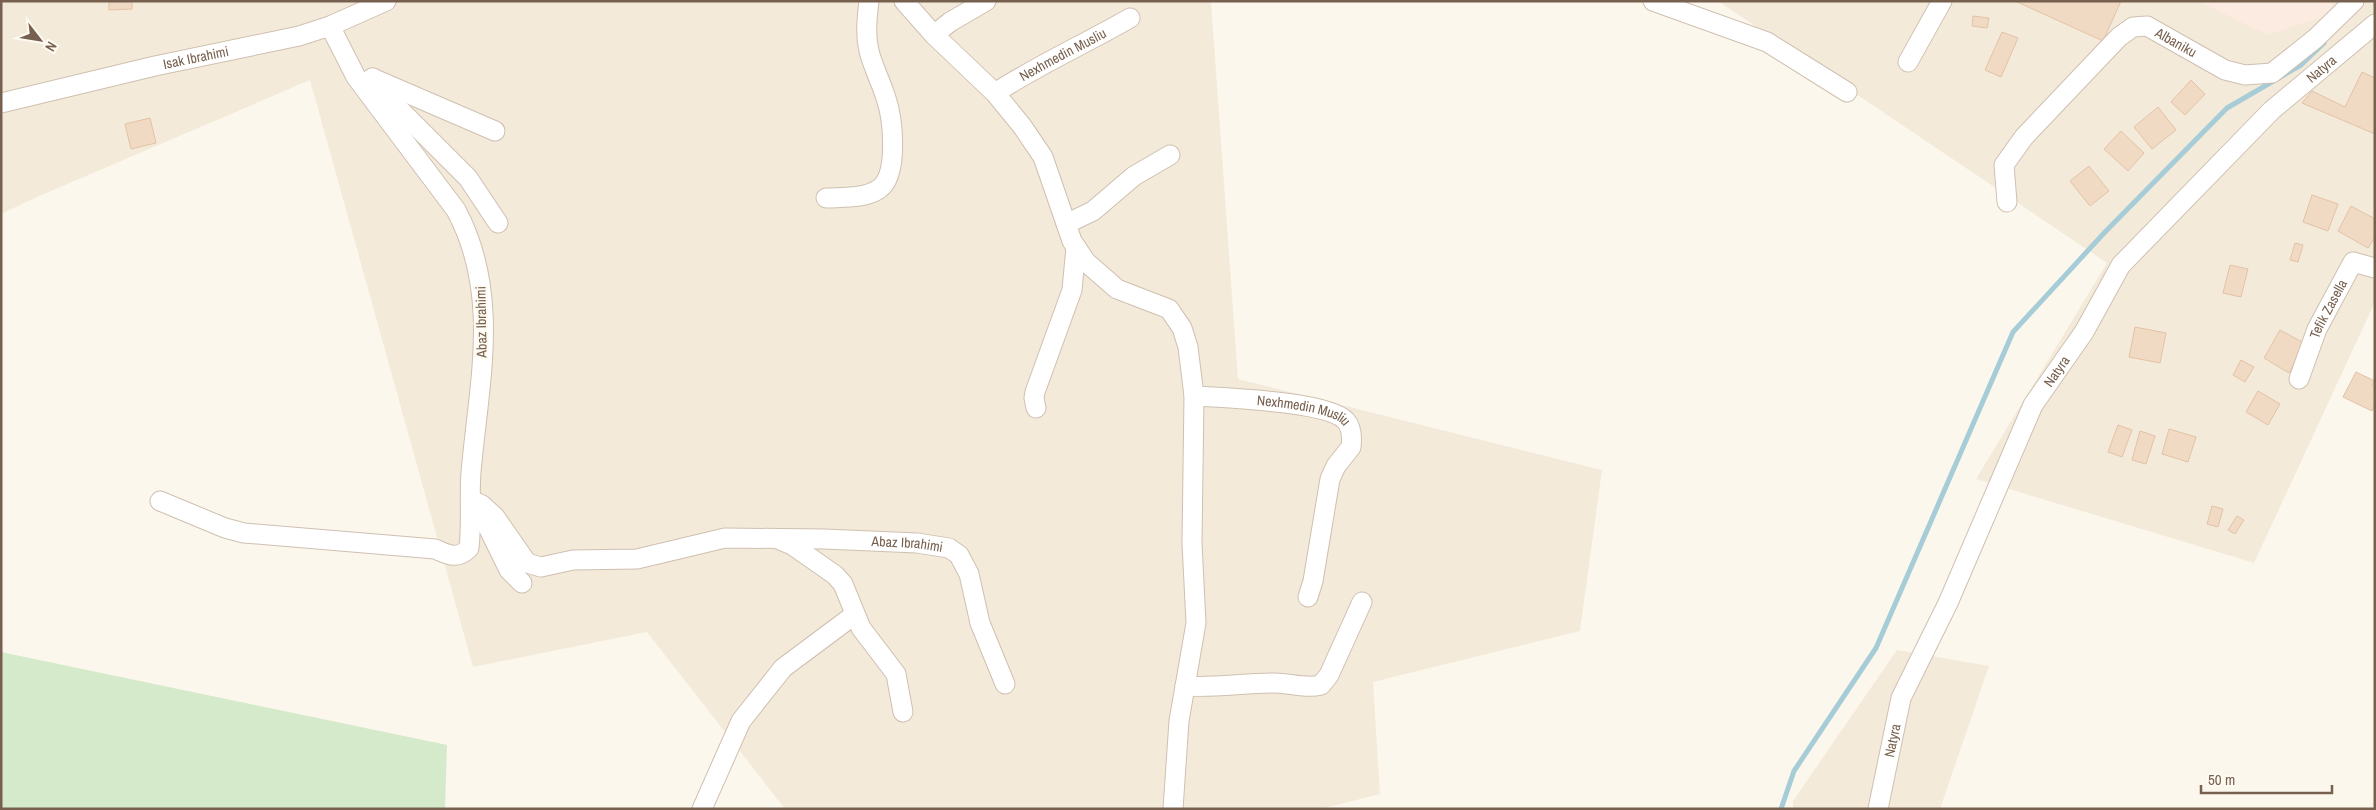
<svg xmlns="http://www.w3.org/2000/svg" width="2376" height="810" viewBox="0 0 2376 810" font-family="'Archivo Narrow',sans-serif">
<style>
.residential{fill:#f4eada}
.commercial{fill:#fcebe0}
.green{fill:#d4eaca}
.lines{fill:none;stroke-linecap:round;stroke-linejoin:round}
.stream{stroke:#a6ccd7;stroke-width:5}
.building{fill:#f1dac4;stroke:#e3c2a5}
.minor-casing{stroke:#cfc0b0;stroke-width:21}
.minor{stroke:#fff;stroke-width:19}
.labels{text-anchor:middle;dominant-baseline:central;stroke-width:4.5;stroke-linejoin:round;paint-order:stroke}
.street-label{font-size:14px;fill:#77604e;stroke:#fefbf2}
</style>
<rect width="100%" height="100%" fill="#fcf7ec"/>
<g class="residential">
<path d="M 1,1 L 1211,1 L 1238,379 L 1602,470 L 1580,631 L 1373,682 L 1380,794 L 1321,809 L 785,809 L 647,632 L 473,667 L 310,80 L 37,197 L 1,214 Z"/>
<path d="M 1718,1 L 2375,1 L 2375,302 L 2254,563 L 1976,479 L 2107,263 Z"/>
<path d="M 1897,650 L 1989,666 L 1940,809 L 1793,809 L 1793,801 Z"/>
</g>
<path class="commercial" d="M 2198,1 L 2334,1 L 2328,15 L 2268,35 Z"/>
<path class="green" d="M 1,652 L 447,745 L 445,809 L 1,809 Z"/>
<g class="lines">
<path class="stream" d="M 1781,809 L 1794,771 L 1876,648 L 2013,332 L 2105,232 L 2227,108 L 2301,65 L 2324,43"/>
</g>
<g class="building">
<path d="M 109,1 L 132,1 L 132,9 L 109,10 Z"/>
<path d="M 2015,1 L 2121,1 L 2103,41 Z"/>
<path d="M 1973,16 L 1989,18 L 1987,28 L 1972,26 Z"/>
<path d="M 2002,32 L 2018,38 L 2001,77 L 1985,70 Z"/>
<path d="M 2362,72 L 2375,78 L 2375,134 L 2302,103 L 2312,91 L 2345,107 Z"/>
<path d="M 2191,80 L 2205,94 L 2185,115 L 2171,102 Z"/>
<path d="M 2158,107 L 2176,130 L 2152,149 L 2134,127 Z"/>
<path d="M 150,118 L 156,143 L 131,149 L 125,124 Z"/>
<path d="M 2121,131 L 2144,153 L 2128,171 L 2104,149 Z"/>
<path d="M 2089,166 L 2109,191 L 2090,206 L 2070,181 Z"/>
<path d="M 2312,195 L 2338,204 L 2328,231 L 2303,222 Z"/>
<path d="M 2351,206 L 2375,219 L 2375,237 L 2368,248 L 2338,231 Z"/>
<path d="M 2295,243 L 2303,245 L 2298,262 L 2290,260 Z"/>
<path d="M 2230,265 L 2248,269 L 2241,297 L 2223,293 Z"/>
<path d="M 2135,327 L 2166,333 L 2160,363 L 2129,357 Z"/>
<path d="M 2280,330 L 2306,344 L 2289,373 L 2264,358 Z"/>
<path d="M 2241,360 L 2254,367 L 2245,382 L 2233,375 Z"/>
<path d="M 2356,372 L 2375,381 L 2372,385 L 2375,386 L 2375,404 L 2372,411 L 2343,397 Z"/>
<path d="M 2258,391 L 2280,404 L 2268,425 L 2246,412 Z"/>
<path d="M 2118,425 L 2132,430 L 2122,457 L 2108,452 Z"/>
<path d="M 2169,429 L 2196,437 L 2188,462 L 2162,454 Z"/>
<path d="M 2140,431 L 2155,436 L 2146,464 L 2132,460 Z"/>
<path d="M 2212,506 L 2223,509 L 2218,527 L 2207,524 Z"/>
<path d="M 2237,516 L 2244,520 L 2235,534 L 2228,530 Z"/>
</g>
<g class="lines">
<defs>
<g id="minor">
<path d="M 904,1 L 934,35 L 995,93 L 1022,126 L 1043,157 L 1072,241 L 1086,262 L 1117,289 L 1169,309 L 1182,328 L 1188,347 L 1194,396 L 1192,543 L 1196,623 L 1179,721 L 1173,809"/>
<path d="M 1653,1 L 1767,42 L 1847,92"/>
<path d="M 934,35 L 950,22 L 986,1"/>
<path d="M 1908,62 L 1942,1"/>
<path d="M 372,78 L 495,131"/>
<path d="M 373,78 L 389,99 L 468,178 L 498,223"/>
<path id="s1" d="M 995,93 C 1038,65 1085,44 1130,18"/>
<path id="s2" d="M 1,103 L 155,66 L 299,36 L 330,26 L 386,1"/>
<path d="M 826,198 C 843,197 864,199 879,189 C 899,175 893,119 886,98 C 881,82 873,67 869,51 C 865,34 867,18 869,1"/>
<path id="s3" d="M 2007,202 L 2004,165 L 2024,137 L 2119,37 L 2133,27 L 2147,26 L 2225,70 L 2245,75 L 2272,73 L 2316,38 L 2354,1"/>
<path d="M 1066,224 L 1093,211 L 1134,176 L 1170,155"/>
<path id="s4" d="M 2299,379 L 2317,329 L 2353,262 L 2375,268"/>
<path id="s5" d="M 1194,396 C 1223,398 1329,401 1346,421 C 1352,428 1352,439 1351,447 L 1336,466 L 1330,479 L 1313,581 L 1308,597"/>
<path d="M 1036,408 L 1034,398 L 1035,392 L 1072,290 L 1076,247"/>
<path id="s6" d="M 471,500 L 482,505 L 495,517 L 527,563 L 541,567 L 573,560 L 637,559 L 725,538 L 824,539 L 917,543 L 949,548 L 959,555 L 969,574 L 980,623 L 1005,684"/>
<path d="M 160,501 L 225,528 L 244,533 L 435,549 C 448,555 458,560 469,548 C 472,522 469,497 471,472 C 479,382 501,294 456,210 L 356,77 L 330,26"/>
<path d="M 482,515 L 509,570 L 522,583"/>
<path d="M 778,539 L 792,545 L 835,575 L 843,584 L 861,628 L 896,674 L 903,712"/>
<path d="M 1185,686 C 1215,688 1244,683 1275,683 C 1290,683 1306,689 1321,685 L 1329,675 L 1362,602"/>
<path d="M 702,809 L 741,721 L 783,668 L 854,615"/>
<path id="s7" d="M 1878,809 L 1901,698 L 1948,603 L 2033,405 L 2084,332 L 2121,265 L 2272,110 L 2375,24"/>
</g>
</defs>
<use href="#minor" class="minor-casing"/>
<use href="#minor" class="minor"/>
</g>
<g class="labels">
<g class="street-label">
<text stroke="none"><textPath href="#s3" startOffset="274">Albaniku</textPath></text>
<text stroke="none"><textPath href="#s1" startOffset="78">Nexhmedin Musliu</textPath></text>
<text stroke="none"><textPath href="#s2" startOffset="200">Isak Ibrahimi</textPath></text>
<text stroke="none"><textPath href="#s7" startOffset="881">Natyra</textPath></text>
<text stroke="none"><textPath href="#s4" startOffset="76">Tefik Zasella</textPath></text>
<text transform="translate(481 322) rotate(-91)">Abaz Ibrahimi</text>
<text stroke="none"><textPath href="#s7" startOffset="476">Natyra</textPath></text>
<text stroke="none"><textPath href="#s5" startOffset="111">Nexhmedin Musliu</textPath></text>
<text stroke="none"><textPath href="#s6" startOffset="470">Abaz Ibrahimi</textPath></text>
<text stroke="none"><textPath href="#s7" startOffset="70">Natyra</textPath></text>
</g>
</g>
<rect width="2376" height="810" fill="none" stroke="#77604e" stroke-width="5"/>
<g transform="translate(40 40) rotate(121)" stroke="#fefbf2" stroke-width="4" paint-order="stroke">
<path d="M0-4L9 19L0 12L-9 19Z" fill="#77604e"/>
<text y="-8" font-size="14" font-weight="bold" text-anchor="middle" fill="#77604e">N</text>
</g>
<path d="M2201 785v8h131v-8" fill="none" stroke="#77604e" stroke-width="2.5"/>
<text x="2208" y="785" font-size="15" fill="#77604e" stroke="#fefbf2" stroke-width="4" paint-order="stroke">50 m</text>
</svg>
